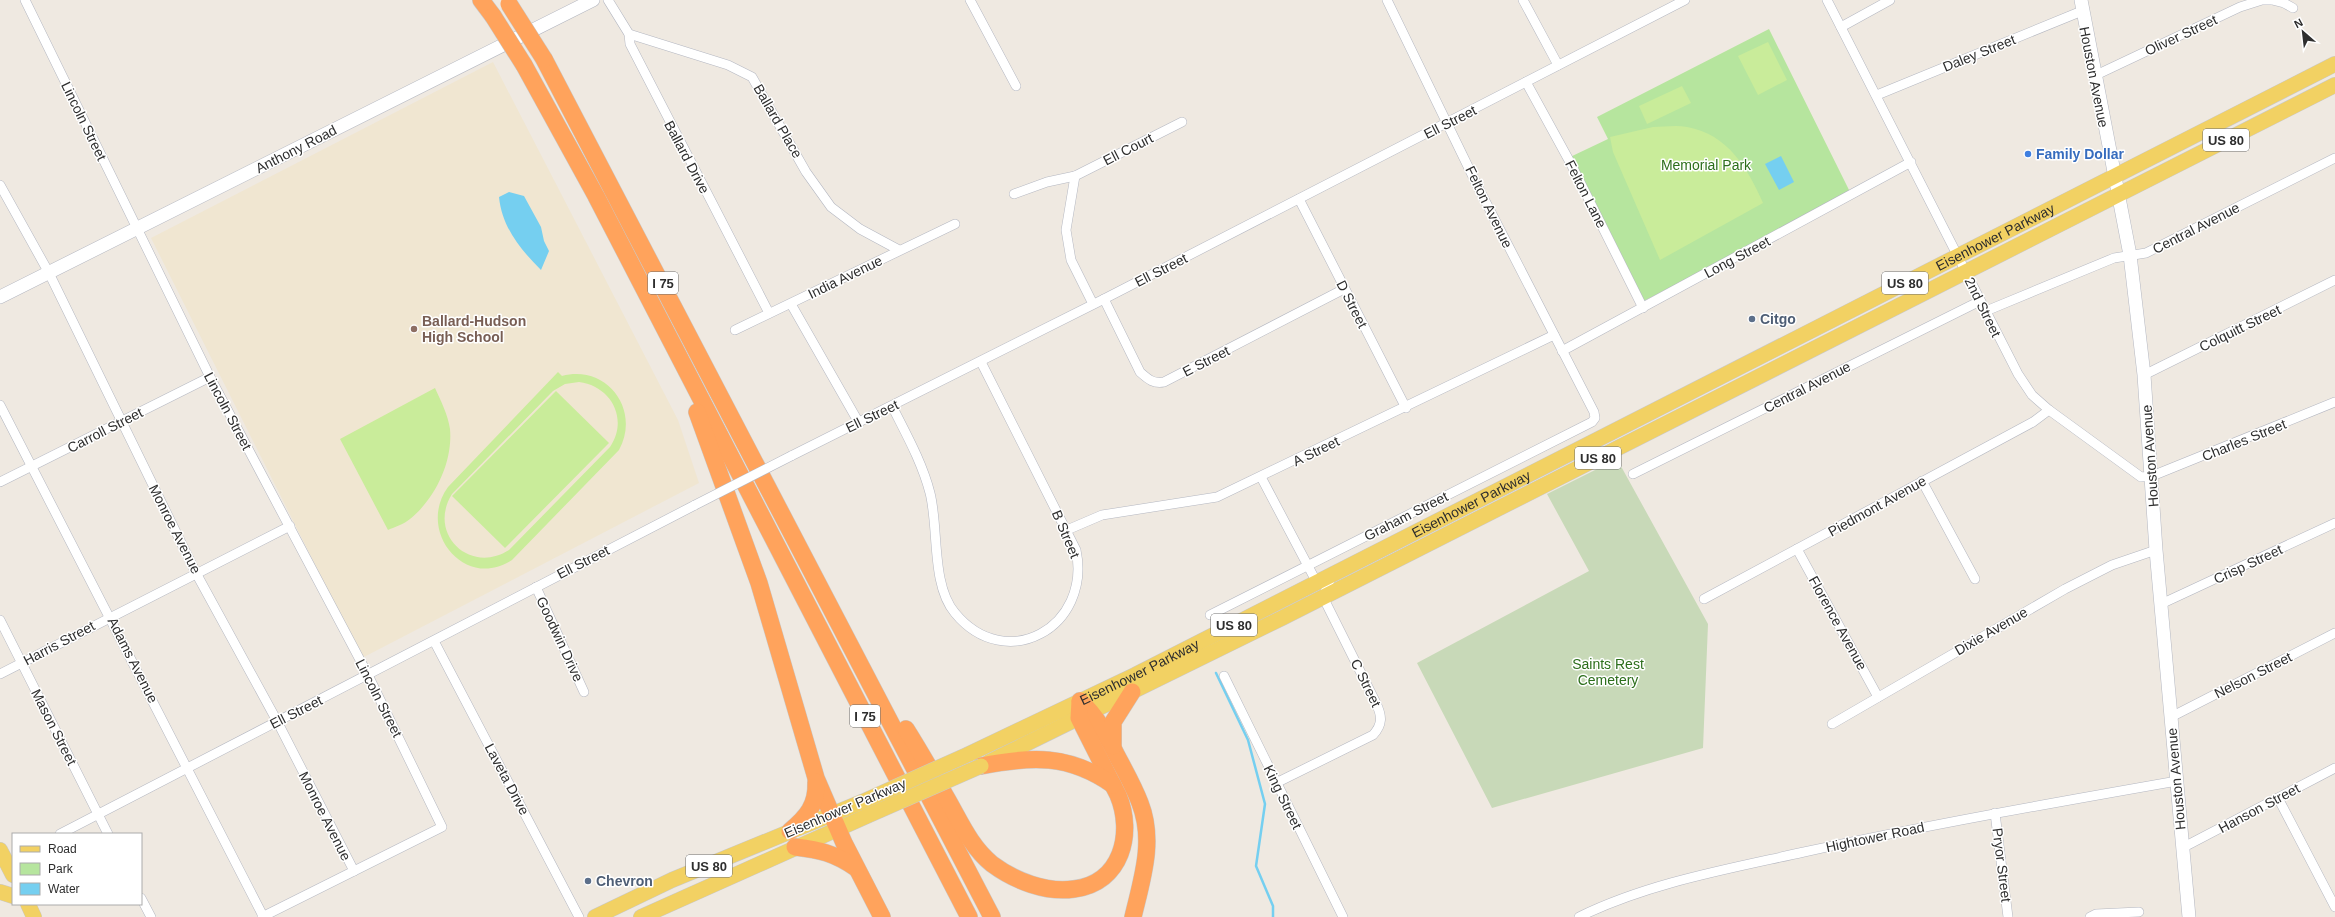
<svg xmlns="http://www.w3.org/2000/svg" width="2335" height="917" viewBox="0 0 2335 917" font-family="Helvetica,sans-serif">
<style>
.education{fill:#f0e6d1}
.green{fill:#b6e59e}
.cemetery{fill:#c8d9b8}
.pitch{fill:#c9ec9a;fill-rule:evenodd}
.water{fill:#75cff0}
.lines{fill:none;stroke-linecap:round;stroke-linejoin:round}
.stream{stroke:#75cff0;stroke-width:2.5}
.street-casing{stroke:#b4b7c1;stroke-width:10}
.secondary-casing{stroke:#b4b7c1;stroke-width:14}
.primary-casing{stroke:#c9c9c9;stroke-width:16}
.highway-casing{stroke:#c9c9c9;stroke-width:18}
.street{stroke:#fff;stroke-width:9}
.secondary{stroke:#fff;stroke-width:13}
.primary{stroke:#f2d163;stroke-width:15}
.highway{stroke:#ffa35c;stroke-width:17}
.street-bridge-casing{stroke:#b4b7c1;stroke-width:10;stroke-linecap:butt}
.primary-bridge-casing{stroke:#c9c9c9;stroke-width:16;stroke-linecap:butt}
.highway-bridge-casing{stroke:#c9c9c9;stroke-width:18;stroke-linecap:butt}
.street-bridge{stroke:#fff;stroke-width:9}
.primary-bridge{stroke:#f2d163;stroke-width:15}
.highway-bridge{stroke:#ffa35c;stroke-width:17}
.shop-dot{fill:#3f7fe0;stroke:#fff;stroke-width:1.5}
.service-dot{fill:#5c6f8a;stroke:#fff;stroke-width:1.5}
.education-dot{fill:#8d6e63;stroke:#fff;stroke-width:1.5}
.labels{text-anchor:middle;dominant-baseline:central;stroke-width:3;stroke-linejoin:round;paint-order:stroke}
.shield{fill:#fff;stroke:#6d6d6d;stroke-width:1}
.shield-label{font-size:13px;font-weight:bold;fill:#2e2e2e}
.street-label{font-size:14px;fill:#2e2e2e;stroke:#fff}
.shop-label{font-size:14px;font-weight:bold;fill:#366cbe;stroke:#fff;text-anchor:start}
.park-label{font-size:14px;fill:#2c6e1b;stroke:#fff}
.service-label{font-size:14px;font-weight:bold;fill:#4e5e75;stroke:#fff;text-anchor:start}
.education-label{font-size:14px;font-weight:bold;fill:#785e54;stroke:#fff;text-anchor:start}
</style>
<rect width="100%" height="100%" fill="#efe9e1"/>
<path class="education" d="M 493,62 L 678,420 L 699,483 L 362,658 L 151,238 Z"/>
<path class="green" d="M 1769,29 L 1851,194 L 1640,303 L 1568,158 L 1608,139 L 1597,117 Z"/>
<path class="cemetery" d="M 1617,459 L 1708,624 L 1703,748 L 1492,808 L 1417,663 L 1589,571 L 1547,494 Z"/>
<g class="pitch">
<path d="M 1768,42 L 1787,80 L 1758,95 L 1738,56 Z"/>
<path d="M 1682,86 L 1691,103 L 1647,124 L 1639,106 Z"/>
<path d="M 1653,127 C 1664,127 1676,125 1687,127 C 1728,134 1748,169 1763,203 L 1660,260 L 1613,152 L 1610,137 Z"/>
<path d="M 558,372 L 562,376 C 607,364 641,410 619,450 L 512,560 C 465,591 416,531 448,487 ZM 579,382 C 611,386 629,419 610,447 L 509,550 C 470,575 427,534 452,494 L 553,391 L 565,384 Z"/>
<path d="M 435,388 C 441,401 448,415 450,429 C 453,462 435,499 410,519 C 404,524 395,527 388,530 L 340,439 Z"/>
<path d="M 556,391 L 609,443 L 505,548 L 452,496 Z"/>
</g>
<g class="water">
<path d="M 1781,156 L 1794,182 L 1779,190 L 1765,164 Z"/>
<path d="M 509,192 L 524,196 L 541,227 L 544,241 L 549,251 L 541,270 C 520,249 502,227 499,197 Z"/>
</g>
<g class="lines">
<path class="stream" d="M 1216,673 L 1248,740 L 1265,804 L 1256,866 L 1273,906 L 1273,917"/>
<defs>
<g id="street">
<path d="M 25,0 L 210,377 L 368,675 L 442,827 L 262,917"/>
<path d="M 608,0 L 629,34 L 630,44 L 769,313"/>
<path d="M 970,0 L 1016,86"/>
<path d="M 1523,0 L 1558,65"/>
<path d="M 1827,0 L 2018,374 L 2032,395 L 2049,410 L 2141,477 L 2152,476 L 2335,402"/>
<path d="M 2272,0 L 2284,3 L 2293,8"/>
<path d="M 1841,27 L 1890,0"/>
<path d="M 629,34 L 728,65 L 752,77 L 806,172 L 831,207 L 860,229 L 899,250"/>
<path d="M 2094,76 L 2240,7 L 2262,0 L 2270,0"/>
<path d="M 1526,82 L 1571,164 L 1643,308"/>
<path d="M 1877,95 L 2082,11"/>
<path d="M 0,185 L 49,273 L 196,573 L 277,721 L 354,871"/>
<path d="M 1014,194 L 1047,182 L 1075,176"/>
<path d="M 1299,199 L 1406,408"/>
<path d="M 1104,299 L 1140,372 C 1148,379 1153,384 1164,382 L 1344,289"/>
<path d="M 791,304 L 859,423"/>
<path d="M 1093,304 L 1071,260 L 1066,230 L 1075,176 L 1182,122"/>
<path d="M 1986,311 L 2114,258 L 2146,253 L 2335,158"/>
<path d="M 735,330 L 955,224"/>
<path d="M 1562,351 L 1911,162"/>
<path d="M 2144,375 L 2335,280"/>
<path d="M 0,405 L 263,916"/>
<path d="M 892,406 C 906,434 922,462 930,493 C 939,528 931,585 955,613 C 1006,675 1092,627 1076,550 L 981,362"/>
<path d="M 791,456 L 1104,299 L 1685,0"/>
<path d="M 1633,474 L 1980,301"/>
<path d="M 1261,477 L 1317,583 L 1315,586"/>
<path d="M 1922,481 L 1975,579"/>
<path d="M 0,482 L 210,377"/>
<path d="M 1067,530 L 1102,515 L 1217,497 L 1554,335"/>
<path d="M 1797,549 L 1878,697"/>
<path d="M 536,587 L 584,692"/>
<path d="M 1704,599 L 2033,422 L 2049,410"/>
<path d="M 2161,604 L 2335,523"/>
<path d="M 1210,615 L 1592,422 L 1595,418 L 1594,412 L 1478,187 L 1387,0"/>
<path d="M 0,620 L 108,834"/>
<path d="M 434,641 L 579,917"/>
<path d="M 0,674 L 290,526"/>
<path d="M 1224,676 L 1343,917"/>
<path d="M 2171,717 L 2335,633"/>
<path d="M 1832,724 L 2065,589 L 2112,565 L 2156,550"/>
<path d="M 1276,783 L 1373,735 C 1383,724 1382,716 1376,703 L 1323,597 L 1332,575"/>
<path d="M 2278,798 L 2335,907"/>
<path d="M 1995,813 L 2008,917"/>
<path d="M 60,834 L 695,505"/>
<path d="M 2182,848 L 2335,768"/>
<path d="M 141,898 L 151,917"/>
<path d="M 1579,917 C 1648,883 1728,869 1804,852 C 1928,825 2052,803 2177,781"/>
<path d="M 2090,917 L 2096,914 L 2139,912"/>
</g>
<g id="secondary">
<path d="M 2081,0 L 2130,255 L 2144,375 L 2156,550 L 2189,917"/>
<path d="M 0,297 L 593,0"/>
</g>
<g id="primary">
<path id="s1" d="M 969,754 L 1135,675 L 2335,64"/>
<path d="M 989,762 L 1282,618 L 2335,85"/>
<path d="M 0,850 L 13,875"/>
<path d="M 0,892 L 13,896"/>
<path d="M 28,904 L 34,917"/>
<path d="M 595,917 L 672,880 L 862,802"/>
<path d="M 641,917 L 867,816"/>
</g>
<g id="highway">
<path d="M 481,0 L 493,16"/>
<path d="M 544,59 L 992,917"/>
<path d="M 524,65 L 596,196 L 969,917"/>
<path d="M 697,412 L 759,583 L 816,778 L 844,843 L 882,917"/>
<path d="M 1080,701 C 1097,716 1107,736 1117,756 C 1125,771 1134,787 1140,803 C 1155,841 1142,879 1133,917"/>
<path d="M 906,729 C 920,751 933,774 946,797 C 960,821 970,846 992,864 C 1015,881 1046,893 1074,889 C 1122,883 1134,833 1118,795 L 1079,718 L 1080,701"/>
<path d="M 1113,746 L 1113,722 L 1132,692"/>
<path d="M 981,766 C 1031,756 1069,754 1113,785"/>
<path d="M 790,831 C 807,817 817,805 816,782"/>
<path d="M 795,847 C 820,850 834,853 856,868"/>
</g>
</defs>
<use href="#street" class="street-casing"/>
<use href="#secondary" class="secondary-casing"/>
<use href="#primary" class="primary-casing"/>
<use href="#highway" class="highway-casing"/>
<use href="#street" class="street"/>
<use href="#secondary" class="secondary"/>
<use href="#primary" class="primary"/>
<use href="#highway" class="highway"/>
<defs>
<path id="street-bridge" d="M 695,505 L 791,456"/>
<g id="primary-bridge">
<path d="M 862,802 L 969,754"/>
<path d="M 867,816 L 981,766"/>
</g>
<g id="highway-bridge">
<path d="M 509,4 L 544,59"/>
<path d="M 493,16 L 524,65"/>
</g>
</defs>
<use href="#street-bridge" class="street-bridge-casing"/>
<use href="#primary-bridge" class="primary-bridge-casing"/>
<use href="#highway-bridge" class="highway-bridge-casing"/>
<use href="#street-bridge" class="street-bridge"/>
<use href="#primary-bridge" class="primary-bridge"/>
<use href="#highway-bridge" class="highway-bridge"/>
</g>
<circle class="shop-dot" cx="2028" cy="154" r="4"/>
<g class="service-dot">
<circle cx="1752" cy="319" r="4"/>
<circle cx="588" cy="881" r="4"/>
</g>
<circle class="education-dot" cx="414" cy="329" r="4"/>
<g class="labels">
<g class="shield">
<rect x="2203" y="129" width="46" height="22" rx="3"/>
<rect x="648" y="272" width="30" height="22" rx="3"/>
<rect x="1882" y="272" width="46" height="22" rx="3"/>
<rect x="1575" y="447" width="46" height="22" rx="3"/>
<rect x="1211" y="614" width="46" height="22" rx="3"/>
<rect x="850" y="705" width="30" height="22" rx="3"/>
<rect x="686" y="855" width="46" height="22" rx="3"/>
</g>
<g class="shield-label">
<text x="2226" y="140">US 80</text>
<text x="663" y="283">I 75</text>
<text x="1905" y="283">US 80</text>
<text x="1598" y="458">US 80</text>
<text x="1234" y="625">US 80</text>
<text x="865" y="716">I 75</text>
<text x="709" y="866">US 80</text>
</g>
<g class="street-label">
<text transform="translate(2181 35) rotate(-25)">Oliver Street</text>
<text transform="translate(1979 53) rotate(-22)">Daley Street</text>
<text transform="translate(2094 77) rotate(79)">Houston Avenue</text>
<text transform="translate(84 121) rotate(64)">Lincoln Street</text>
<text transform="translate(778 121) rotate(60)">Ballard Place</text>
<text transform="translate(1450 122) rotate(-27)">Ell Street</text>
<text transform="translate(296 149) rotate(-27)">Anthony Road</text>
<text transform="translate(1128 149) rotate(-27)">Ell Court</text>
<text transform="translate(687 157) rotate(62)">Ballard Drive</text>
<text transform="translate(1586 194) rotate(63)">Felton Lane</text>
<text transform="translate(1489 207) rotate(64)">Felton Avenue</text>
<text transform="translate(2196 228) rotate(-27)">Central Avenue</text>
<text stroke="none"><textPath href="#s1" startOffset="1149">Eisenhower Parkway</textPath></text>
<text transform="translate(1737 257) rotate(-28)">Long Street</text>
<text transform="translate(1161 270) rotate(-27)">Ell Street</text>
<text transform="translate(845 277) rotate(-26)">India Avenue</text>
<text transform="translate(1352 304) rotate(63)">D Street</text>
<text transform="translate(1983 307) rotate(64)">2nd Street</text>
<text transform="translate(2240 328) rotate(-26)">Colquitt Street</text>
<text transform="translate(1206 361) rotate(-27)">E Street</text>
<text transform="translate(1807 387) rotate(-27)">Central Avenue</text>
<text transform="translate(228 411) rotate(62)">Lincoln Street</text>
<text transform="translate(872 416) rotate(-26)">Ell Street</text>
<text transform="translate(105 430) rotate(-27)">Carroll Street</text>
<text transform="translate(2244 440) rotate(-22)">Charles Street</text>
<text transform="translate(1316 451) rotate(-26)">A Street</text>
<text transform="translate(2150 456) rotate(-94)">Houston Avenue</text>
<text stroke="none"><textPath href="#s1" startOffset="561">Eisenhower Parkway</textPath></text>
<text transform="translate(1877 506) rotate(-29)">Piedmont Avenue</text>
<text transform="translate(1406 516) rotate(-27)">Graham Street</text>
<text transform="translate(175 529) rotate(63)">Monroe Avenue</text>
<text transform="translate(1066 534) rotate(67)">B Street</text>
<text transform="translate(583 562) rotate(-27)">Ell Street</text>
<text transform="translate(2248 564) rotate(-25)">Crisp Street</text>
<text transform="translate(1838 623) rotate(61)">Florence Avenue</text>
<text transform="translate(1991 631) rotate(-30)">Dixie Avenue</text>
<text transform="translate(560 639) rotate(65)">Goodwin Drive</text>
<text transform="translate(59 643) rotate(-28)">Harris Street</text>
<text transform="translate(133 660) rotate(63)">Adams Avenue</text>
<text stroke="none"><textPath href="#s1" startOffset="189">Eisenhower Parkway</textPath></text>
<text transform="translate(2253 675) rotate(-27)">Nelson Street</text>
<text transform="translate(1366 683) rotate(64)">C Street</text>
<text transform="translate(379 698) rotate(63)">Lincoln Street</text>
<text transform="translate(296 712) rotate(-27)">Ell Street</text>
<text transform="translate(54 727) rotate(63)">Mason Street</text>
<text transform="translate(507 779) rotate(62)">Laveta Drive</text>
<text transform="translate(2176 779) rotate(-95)">Houston Avenue</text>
<text transform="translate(1283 797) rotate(64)">King Street</text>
<text transform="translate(845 808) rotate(-23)">Eisenhower Parkway</text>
<text transform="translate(2259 808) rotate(-28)">Hanson Street</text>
<text transform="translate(325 816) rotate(63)">Monroe Avenue</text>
<text transform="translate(1875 837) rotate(-12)">Hightower Road</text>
<text transform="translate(2002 865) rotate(83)">Pryor Street</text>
</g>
<g class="shop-label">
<text x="2036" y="154">Family Dollar</text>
</g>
<g class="park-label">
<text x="1706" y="165">Memorial Park</text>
<text x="1608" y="664">Saints Rest<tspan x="1608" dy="16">Cemetery</tspan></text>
</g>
<g class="service-label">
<text x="1760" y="319">Citgo</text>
<text x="596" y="881">Chevron</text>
</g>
<g class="education-label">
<text x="422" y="321">Ballard-Hudson<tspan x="422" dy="16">High School</tspan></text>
</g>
</g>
<rect x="12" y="833" width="130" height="72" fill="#ffffff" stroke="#ababab"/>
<rect x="20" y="846" width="20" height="6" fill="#f2d163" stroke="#ababab"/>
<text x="48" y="853" font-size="12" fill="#2e2e2e">Road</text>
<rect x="20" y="863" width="20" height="12" fill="#b6e59e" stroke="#ababab"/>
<text x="48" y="873" font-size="12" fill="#2e2e2e">Park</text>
<rect x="20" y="883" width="20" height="12" fill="#75cff0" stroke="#ababab"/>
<text x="48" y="893" font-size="12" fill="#2e2e2e">Water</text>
<g transform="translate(2303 32) rotate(332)" stroke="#ffffff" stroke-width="3" paint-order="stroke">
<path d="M0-3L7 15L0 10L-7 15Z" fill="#2e2e2e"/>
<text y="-6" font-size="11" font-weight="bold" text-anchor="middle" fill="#2e2e2e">N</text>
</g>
</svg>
